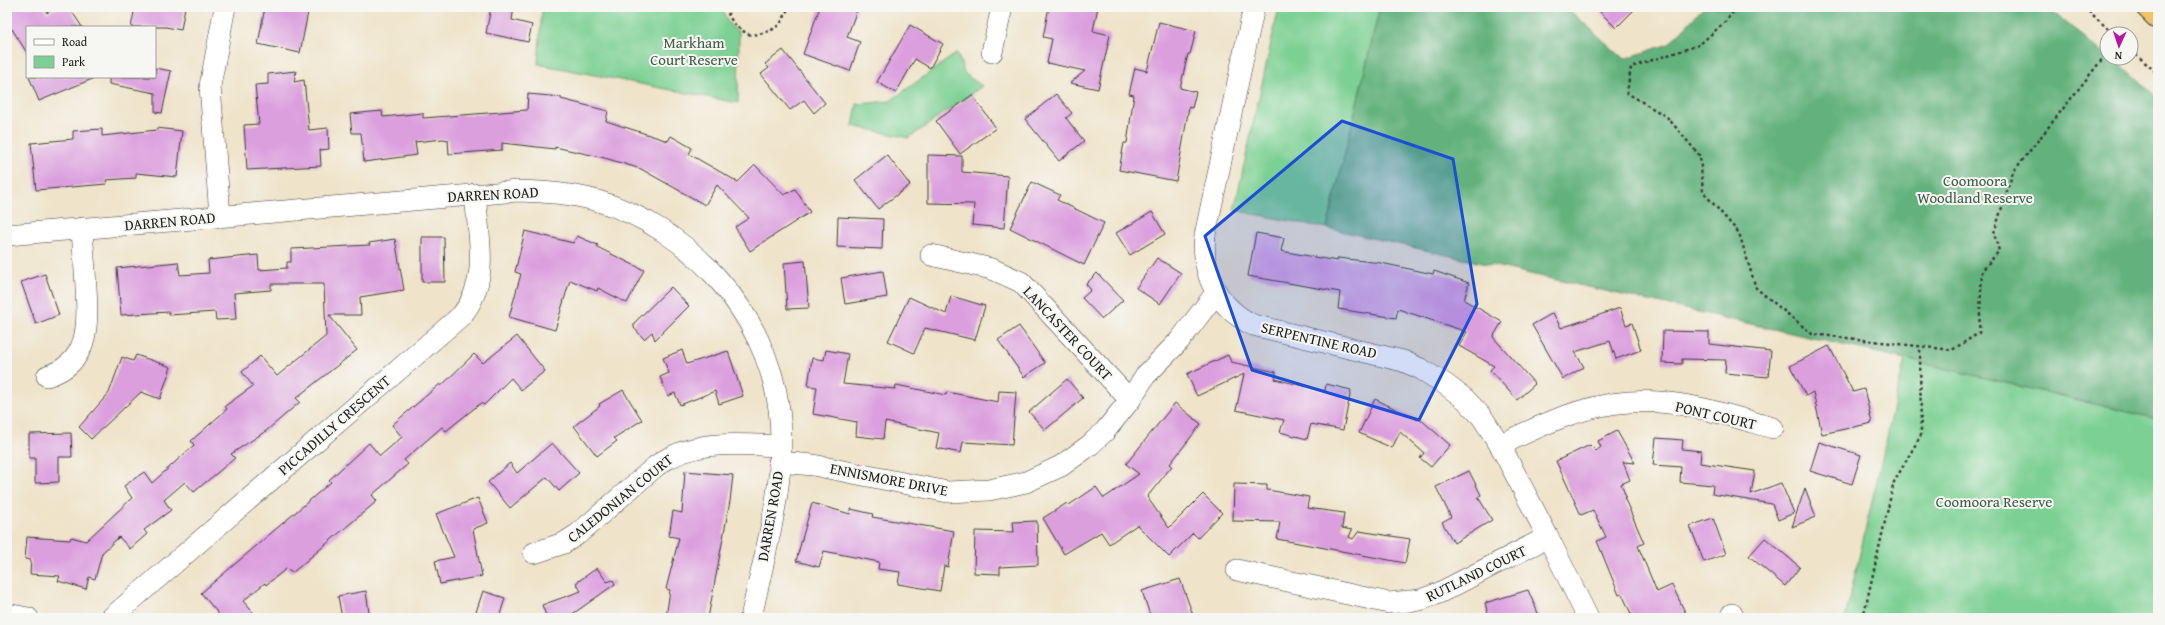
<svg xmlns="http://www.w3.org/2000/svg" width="2165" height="625" viewBox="0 0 2165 625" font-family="'Gentium Book Plus',serif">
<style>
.green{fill:#7bd093;stroke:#4c7658}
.forest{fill:#64b27d;stroke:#40674c}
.building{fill:#db9fde}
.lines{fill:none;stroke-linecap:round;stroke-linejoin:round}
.minor-casing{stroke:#3c3a36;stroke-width:22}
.trunk-casing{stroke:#3c3a36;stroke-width:24}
.path{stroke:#3c3a36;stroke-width:2.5;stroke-dasharray:3 3;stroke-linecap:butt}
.minor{stroke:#fff;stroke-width:21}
.trunk{stroke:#f1c369;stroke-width:22}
.marked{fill:#1d4ed8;fill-opacity:0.2;stroke:#1d4ed8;stroke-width:3;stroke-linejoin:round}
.labels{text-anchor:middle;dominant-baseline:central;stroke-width:4;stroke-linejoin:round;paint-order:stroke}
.park-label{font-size:15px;fill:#3d5b46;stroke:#f6f6f2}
.street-label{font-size:15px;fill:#1c1c1c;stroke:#f6f6f2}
</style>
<rect width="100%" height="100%" fill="#f6f6f2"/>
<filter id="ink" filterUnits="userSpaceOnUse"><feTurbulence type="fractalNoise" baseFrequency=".025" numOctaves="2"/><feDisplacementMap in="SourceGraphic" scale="8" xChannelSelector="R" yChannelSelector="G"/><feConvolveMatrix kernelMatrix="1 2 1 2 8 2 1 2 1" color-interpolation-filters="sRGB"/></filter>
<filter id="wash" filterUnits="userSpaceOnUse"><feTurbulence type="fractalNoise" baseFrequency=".012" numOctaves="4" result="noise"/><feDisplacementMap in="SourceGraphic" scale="16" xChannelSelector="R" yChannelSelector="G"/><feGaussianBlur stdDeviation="0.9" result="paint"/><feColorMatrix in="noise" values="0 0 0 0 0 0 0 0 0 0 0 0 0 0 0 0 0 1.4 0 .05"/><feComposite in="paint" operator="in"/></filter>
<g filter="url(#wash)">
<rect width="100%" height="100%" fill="#efe3c9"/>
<g class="green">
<path d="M 542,7 L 722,7 L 728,23 L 739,32 L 738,103 L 538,64 Z"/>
<path d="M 1279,7 L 1380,7 L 1327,228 L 1234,210 Z"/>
<path d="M 957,53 L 965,74 L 982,86 L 909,138 L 853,126 L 857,104 L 890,101 Z"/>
<path d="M 1905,359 L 2158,419 L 2158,618 L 1845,618 Z"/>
</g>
<path class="forest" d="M 1380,7 L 1566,7 L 1624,59 L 1669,44 L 1704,7 L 2046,7 L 2107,55 L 2107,58 L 2111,58 L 2140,81 L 2158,99 L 2158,419 L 1905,359 L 1327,228 Z"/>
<g id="blocks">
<g class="building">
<path d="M 7,7 L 44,7 L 47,13 L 57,7 L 69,7 L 82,27 L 27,27 L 27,53 L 12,29 L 7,33 Z"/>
<path d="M 135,7 L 185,7 L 181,30 L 166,27 L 131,27 Z"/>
<path d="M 265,7 L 309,7 L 300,53 L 258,44 Z"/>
<path d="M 491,7 L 514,7 L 512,20 L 532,25 L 528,42 L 486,33 Z"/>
<path d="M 820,7 L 858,7 L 847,37 L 860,42 L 850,71 L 803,54 Z"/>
<path d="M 1049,7 L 1098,7 L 1093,31 L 1110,35 L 1098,89 L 1070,83 L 1085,71 L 1047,63 L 1052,39 L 1043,37 Z"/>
<path d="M 1595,7 L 1637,7 L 1616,28 Z"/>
<path d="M 1159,22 L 1196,31 L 1190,54 L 1188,54 L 1180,88 L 1196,92 L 1192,108 L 1189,107 L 1176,181 L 1119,170 L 1124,143 L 1127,143 L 1134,95 L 1129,94 L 1135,68 L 1147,71 Z"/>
<path d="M 910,25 L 943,44 L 930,68 L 915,59 L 896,93 L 877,82 Z"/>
<path d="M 783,50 L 825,103 L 814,113 L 804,100 L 790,110 L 761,74 L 769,68 L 765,64 Z"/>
<path d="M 155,68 L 171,71 L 162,113 L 155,112 L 155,93 L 109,84 L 109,77 L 155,77 Z"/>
<path d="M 296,71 L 294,82 L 304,80 L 309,130 L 328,128 L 329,149 L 320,150 L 321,166 L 247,170 L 244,125 L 259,124 L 255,85 L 268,84 L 268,74 Z"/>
<path d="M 29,77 L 97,77 L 39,101 Z"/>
<path d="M 528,94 L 561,97 L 561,99 L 608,111 L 606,121 L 668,141 L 671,136 L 692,148 L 689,154 L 738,182 L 755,165 L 784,195 L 795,189 L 810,212 L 750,251 L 735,227 L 749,218 L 717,185 L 705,205 L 641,169 L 605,158 L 555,147 L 555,149 L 502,143 L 502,150 L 449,154 L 448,140 L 443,139 L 415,142 L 417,155 L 364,162 L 361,133 L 352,133 L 350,114 L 382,111 L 383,117 L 423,113 L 423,118 L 527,110 Z"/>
<path d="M 1056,94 L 1072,113 L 1066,118 L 1084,141 L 1059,161 L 1025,119 Z"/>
<path d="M 972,95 L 996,128 L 960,154 L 936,121 Z"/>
<path d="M 157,128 L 182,131 L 177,177 L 136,173 L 136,178 L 106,180 L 107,184 L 36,190 L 31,143 L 73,139 L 73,131 L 102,129 L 102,136 L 157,130 Z"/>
<path d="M 887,155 L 910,185 L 878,209 L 855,180 Z"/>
<path d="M 928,155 L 962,156 L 962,172 L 1008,176 L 1004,228 L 972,225 L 974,204 L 928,203 Z"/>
<path d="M 1032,182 L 1060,195 L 1057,200 L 1104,223 L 1084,265 L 1010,228 Z"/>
<path d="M 1152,212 L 1165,234 L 1130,255 L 1116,233 Z"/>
<path d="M 838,217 L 883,219 L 882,249 L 837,247 Z"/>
<path d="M 525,231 L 573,243 L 577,236 L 598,245 L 597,247 L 644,270 L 627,303 L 598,288 L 597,291 L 570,280 L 555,330 L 509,317 L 521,274 L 515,272 Z"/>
<path d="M 1256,233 L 1284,238 L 1281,251 L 1337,261 L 1338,258 L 1381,263 L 1433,274 L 1434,271 L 1469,283 L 1464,300 L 1502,322 L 1493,337 L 1535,384 L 1517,400 L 1490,370 L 1494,366 L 1459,346 L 1467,332 L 1398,309 L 1396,318 L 1338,309 L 1340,292 L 1248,276 Z"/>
<path d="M 422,237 L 444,237 L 445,282 L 422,282 Z"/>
<path d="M 395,239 L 404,290 L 360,297 L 361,315 L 329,315 L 357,350 L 296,398 L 300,402 L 266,431 L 231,454 L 235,458 L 194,492 L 185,482 L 164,500 L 171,510 L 144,530 L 147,534 L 130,549 L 119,537 L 102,553 L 95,579 L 89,577 L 86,589 L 58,581 L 60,576 L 30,574 L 31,560 L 25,559 L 27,537 L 70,540 L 71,537 L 86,541 L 132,498 L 124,486 L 144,472 L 152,483 L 194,445 L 191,441 L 227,409 L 225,406 L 253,386 L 242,372 L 260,356 L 277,376 L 326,336 L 324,284 L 271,284 L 271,290 L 234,293 L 236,319 L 216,320 L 215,312 L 169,315 L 169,312 L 121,315 L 117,268 L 178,262 L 180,275 L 209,273 L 208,260 L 258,255 L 259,270 L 287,268 L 287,262 L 291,262 L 291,249 L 370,245 L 369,243 Z"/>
<path d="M 1157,258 L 1181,273 L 1160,304 L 1136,288 Z"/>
<path d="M 805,261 L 809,308 L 787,309 L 784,263 Z"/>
<path d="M 883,271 L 887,297 L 845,304 L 841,278 Z"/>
<path d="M 1097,273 L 1123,300 L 1102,319 L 1082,298 L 1091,290 L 1086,284 Z"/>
<path d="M 45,274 L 59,315 L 36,324 L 21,282 Z"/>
<path d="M 671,287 L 689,306 L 655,340 L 652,332 L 644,339 L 634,328 L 634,323 Z"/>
<path d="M 951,296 L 985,306 L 975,340 L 925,328 L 914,353 L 888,341 L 909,297 L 946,314 Z"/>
<path d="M 1620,308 L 1626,325 L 1632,323 L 1641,350 L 1616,359 L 1610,341 L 1575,352 L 1584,367 L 1563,379 L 1532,325 L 1553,313 L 1561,328 Z"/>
<path d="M 1019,326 L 1045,363 L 1024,377 L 998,340 Z"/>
<path d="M 1663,331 L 1709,332 L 1709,344 L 1771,351 L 1768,377 L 1725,373 L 1726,360 L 1682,359 L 1682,364 L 1662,363 Z"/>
<path d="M 517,336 L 545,371 L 521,390 L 511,378 L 484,405 L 481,403 L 446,431 L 442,427 L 404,460 L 408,464 L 372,495 L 377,501 L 292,573 L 287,568 L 266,585 L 265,583 L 243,601 L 258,618 L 222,618 L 201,593 L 331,482 L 329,480 L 369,443 L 380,456 L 402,437 L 392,425 L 440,384 L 441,386 L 474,354 L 483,363 Z"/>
<path d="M 1829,346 L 1853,392 L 1864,389 L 1872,423 L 1822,434 L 1813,392 L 1806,396 L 1790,366 Z"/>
<path d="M 682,350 L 687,364 L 728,351 L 743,396 L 719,404 L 715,391 L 680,405 L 675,393 L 668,396 L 660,377 L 669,373 L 663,358 Z"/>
<path d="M 826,350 L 848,354 L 843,384 L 895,389 L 896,385 L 946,395 L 947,392 L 998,402 L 999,391 L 1016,392 L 1012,445 L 963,442 L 961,453 L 936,448 L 939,433 L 885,422 L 883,439 L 856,436 L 857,422 L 813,414 L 817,387 L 808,386 L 812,358 L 824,360 Z"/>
<path d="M 136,355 L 171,367 L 160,399 L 141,392 L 91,439 L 79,427 L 109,393 L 122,357 L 133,361 Z"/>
<path d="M 1228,355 L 1231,362 L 1276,372 L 1275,379 L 1325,391 L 1326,384 L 1351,390 L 1343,430 L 1311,424 L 1307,439 L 1280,432 L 1284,420 L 1236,410 L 1244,374 L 1197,396 L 1187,374 Z"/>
<path d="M 1067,379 L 1083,398 L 1045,430 L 1029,412 Z"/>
<path d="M 623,390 L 642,420 L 614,438 L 617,441 L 597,456 L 574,426 L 600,406 L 599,404 Z"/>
<path d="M 1375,399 L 1418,420 L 1419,418 L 1450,445 L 1431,467 L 1420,458 L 1424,453 L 1400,432 L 1392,448 L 1359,433 Z"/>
<path d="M 1175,403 L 1201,424 L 1170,464 L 1172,466 L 1147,497 L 1169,528 L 1203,494 L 1222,513 L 1198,538 L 1193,533 L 1169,557 L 1137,525 L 1109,544 L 1101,532 L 1064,554 L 1043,518 L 1067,503 L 1069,505 L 1096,487 L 1104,498 L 1139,474 L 1126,464 Z"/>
<path d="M 1617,431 L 1635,463 L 1623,462 L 1630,480 L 1621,484 L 1626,497 L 1624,497 L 1644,543 L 1638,546 L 1657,592 L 1672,585 L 1686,614 L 1678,618 L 1633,618 L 1622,594 L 1619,595 L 1597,541 L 1606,537 L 1593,510 L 1581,515 L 1556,461 L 1590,445 L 1596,451 L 1601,447 L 1598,441 Z"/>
<path d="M 71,433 L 72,457 L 59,457 L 59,482 L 35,483 L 35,458 L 29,458 L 29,434 Z"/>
<path d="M 1656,438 L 1683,440 L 1682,449 L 1701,451 L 1700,463 L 1755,471 L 1751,494 L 1781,483 L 1794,513 L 1778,520 L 1772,504 L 1712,494 L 1713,485 L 1680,482 L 1681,467 L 1653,465 Z"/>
<path d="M 1819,442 L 1861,455 L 1852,484 L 1810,471 Z"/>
<path d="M 552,443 L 579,473 L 559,491 L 547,477 L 510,508 L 488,482 L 510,463 L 517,473 Z"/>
<path d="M 685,471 L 733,475 L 730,501 L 708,618 L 666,618 L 670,590 L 666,589 L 679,538 L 669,536 L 673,511 L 682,513 Z"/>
<path d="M 1469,471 L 1481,495 L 1478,497 L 1492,520 L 1454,543 L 1442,522 L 1451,517 L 1436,487 Z"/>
<path d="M 1234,484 L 1267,485 L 1267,490 L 1309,497 L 1307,508 L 1344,513 L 1342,528 L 1352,530 L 1349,537 L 1353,539 L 1359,531 L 1410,539 L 1405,563 L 1277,539 L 1280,522 L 1233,521 Z"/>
<path d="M 1805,488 L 1816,517 L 1792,527 Z"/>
<path d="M 478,498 L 488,523 L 473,529 L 482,576 L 440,584 L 435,561 L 454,557 L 436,514 Z"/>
<path d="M 812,503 L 850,514 L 851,509 L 873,514 L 872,517 L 954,531 L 948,567 L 944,566 L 940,591 L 898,584 L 900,572 L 878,569 L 879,562 L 824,551 L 819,567 L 796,561 Z"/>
<path d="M 1713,518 L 1726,554 L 1704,562 L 1690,526 Z"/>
<path d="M 1037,521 L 1038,565 L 1000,567 L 1000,574 L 974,573 L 975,531 L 1014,532 L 1013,522 Z"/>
<path d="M 1765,538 L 1800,567 L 1785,586 L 1749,556 Z"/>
<path d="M 597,568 L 607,582 L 613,580 L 615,584 L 567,618 L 547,618 L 542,605 L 581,591 L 576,583 Z"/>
<path d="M 1180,579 L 1194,618 L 1151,618 L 1142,591 Z"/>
<path d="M 1528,590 L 1540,618 L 1489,618 L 1485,603 Z"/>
<path d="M 366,591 L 369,613 L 366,613 L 367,618 L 342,618 L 338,596 Z"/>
<path d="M 483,591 L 505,598 L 499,618 L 474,618 Z"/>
</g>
</g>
</g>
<g filter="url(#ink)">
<use href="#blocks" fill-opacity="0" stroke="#3c3a36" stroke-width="1"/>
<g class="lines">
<defs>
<g id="minor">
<path d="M 1254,7 L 1205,235 C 1201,274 1217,307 1253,325 L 1403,361 L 1421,369 L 1445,384 L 1465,399 L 1482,417 L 1500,445 L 1548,537 L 1588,618"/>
<path d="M 992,52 L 1002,7"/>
<path d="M 220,216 L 210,86 L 225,7"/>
<path d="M 7,235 L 517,191 C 544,192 571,193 598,201 C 690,228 766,313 779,409 C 788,479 765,550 751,618"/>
<path d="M 931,255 L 992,269 L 1021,282 L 1130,400"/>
<path d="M 47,376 C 90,363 88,325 86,287 C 85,267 83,248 82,228"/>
<path d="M 1500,445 C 1541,425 1583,405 1629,402 C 1678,398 1727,415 1773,428"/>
<path d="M 779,462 L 813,465 L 948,492 L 989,490 L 1026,482 L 1061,466 L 1090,445 L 1105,431 L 1130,400 L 1145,376 L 1180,340 L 1216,293"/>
<path d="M 534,553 L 564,543 L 578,534 L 656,466 C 693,439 736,444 779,446"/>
<path d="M 1237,570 L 1389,603 L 1420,600 L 1439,593 L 1548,537"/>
<path d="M 7,614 L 28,618"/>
<path d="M 111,618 L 462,315 C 491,279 478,236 475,194"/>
<path d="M 1730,618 L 1732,614"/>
</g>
<path id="trunk" d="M 2147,7 L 2158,18"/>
</defs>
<use href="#minor" class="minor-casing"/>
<use href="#trunk" class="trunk-casing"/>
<g class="path">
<path d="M 608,7 L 608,8"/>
<path d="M 726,7 C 730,22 737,29 751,35 C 771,33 783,27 788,7"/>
<path d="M 1737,7 L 1725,22 L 1699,45 L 1631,67 L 1627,93 L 1667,117 L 1700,156 L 1703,192 L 1739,233 L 1756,288 L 1812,334 L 1952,350 L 1979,333 L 1982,271 L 1999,251 L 1994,233 L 2013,172 L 2107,53"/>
<path d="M 2084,7 L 2114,34"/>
<path d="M 2131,50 L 2158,74"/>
<path d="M 1863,618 L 1894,482 L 1921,435 L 1920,348"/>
</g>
<use href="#minor" class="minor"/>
<use href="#trunk" class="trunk"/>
</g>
</g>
<path class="marked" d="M 1342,121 L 1453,159 L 1477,304 L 1419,420 L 1252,370 L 1205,236 Z"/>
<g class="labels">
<g class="park-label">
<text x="694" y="42">Markham<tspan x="694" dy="17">Court Reserve</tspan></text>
<text x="1975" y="180">Coomoora<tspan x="1975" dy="17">Woodland Reserve</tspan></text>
<text x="1994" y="501">Coomoora Reserve</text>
</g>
<g class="street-label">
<text transform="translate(493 194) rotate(-3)">DARREN ROAD</text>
<text transform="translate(170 221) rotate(-5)">DARREN ROAD</text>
<text transform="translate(1068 333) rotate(47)">LANCASTER COURT</text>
<text transform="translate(1319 340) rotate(13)">SERPENTINE ROAD</text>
<text transform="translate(1716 415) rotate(13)">PONT COURT</text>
<text transform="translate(334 425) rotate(-41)">PICCADILLY CRESCENT</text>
<text transform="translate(889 479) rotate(11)">ENNISMORE DRIVE</text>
<text transform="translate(620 498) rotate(-39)">CALEDONIAN COURT</text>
<text transform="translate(770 516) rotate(-80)">DARREN ROAD</text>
<text transform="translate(1476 573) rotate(-26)">RUTLAND COURT</text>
</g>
</g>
<rect width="2165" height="625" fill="none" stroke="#f6f6f2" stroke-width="24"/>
<rect x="26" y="26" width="130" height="52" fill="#f6f6f2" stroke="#9f9f9c"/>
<rect x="34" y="39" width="20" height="6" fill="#ffffff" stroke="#9f9f9c"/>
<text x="62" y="46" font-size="12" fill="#1c1c1c">Road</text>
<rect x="34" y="56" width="20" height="12" fill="#7bd093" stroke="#9f9f9c"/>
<text x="62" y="66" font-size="12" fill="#1c1c1c">Park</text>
<g transform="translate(2119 46) rotate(183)"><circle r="19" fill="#f6f6f2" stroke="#9f9f9c"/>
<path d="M0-3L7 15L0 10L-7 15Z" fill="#b5179e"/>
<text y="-6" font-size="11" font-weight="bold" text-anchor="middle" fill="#1c1c1c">N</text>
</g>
</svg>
